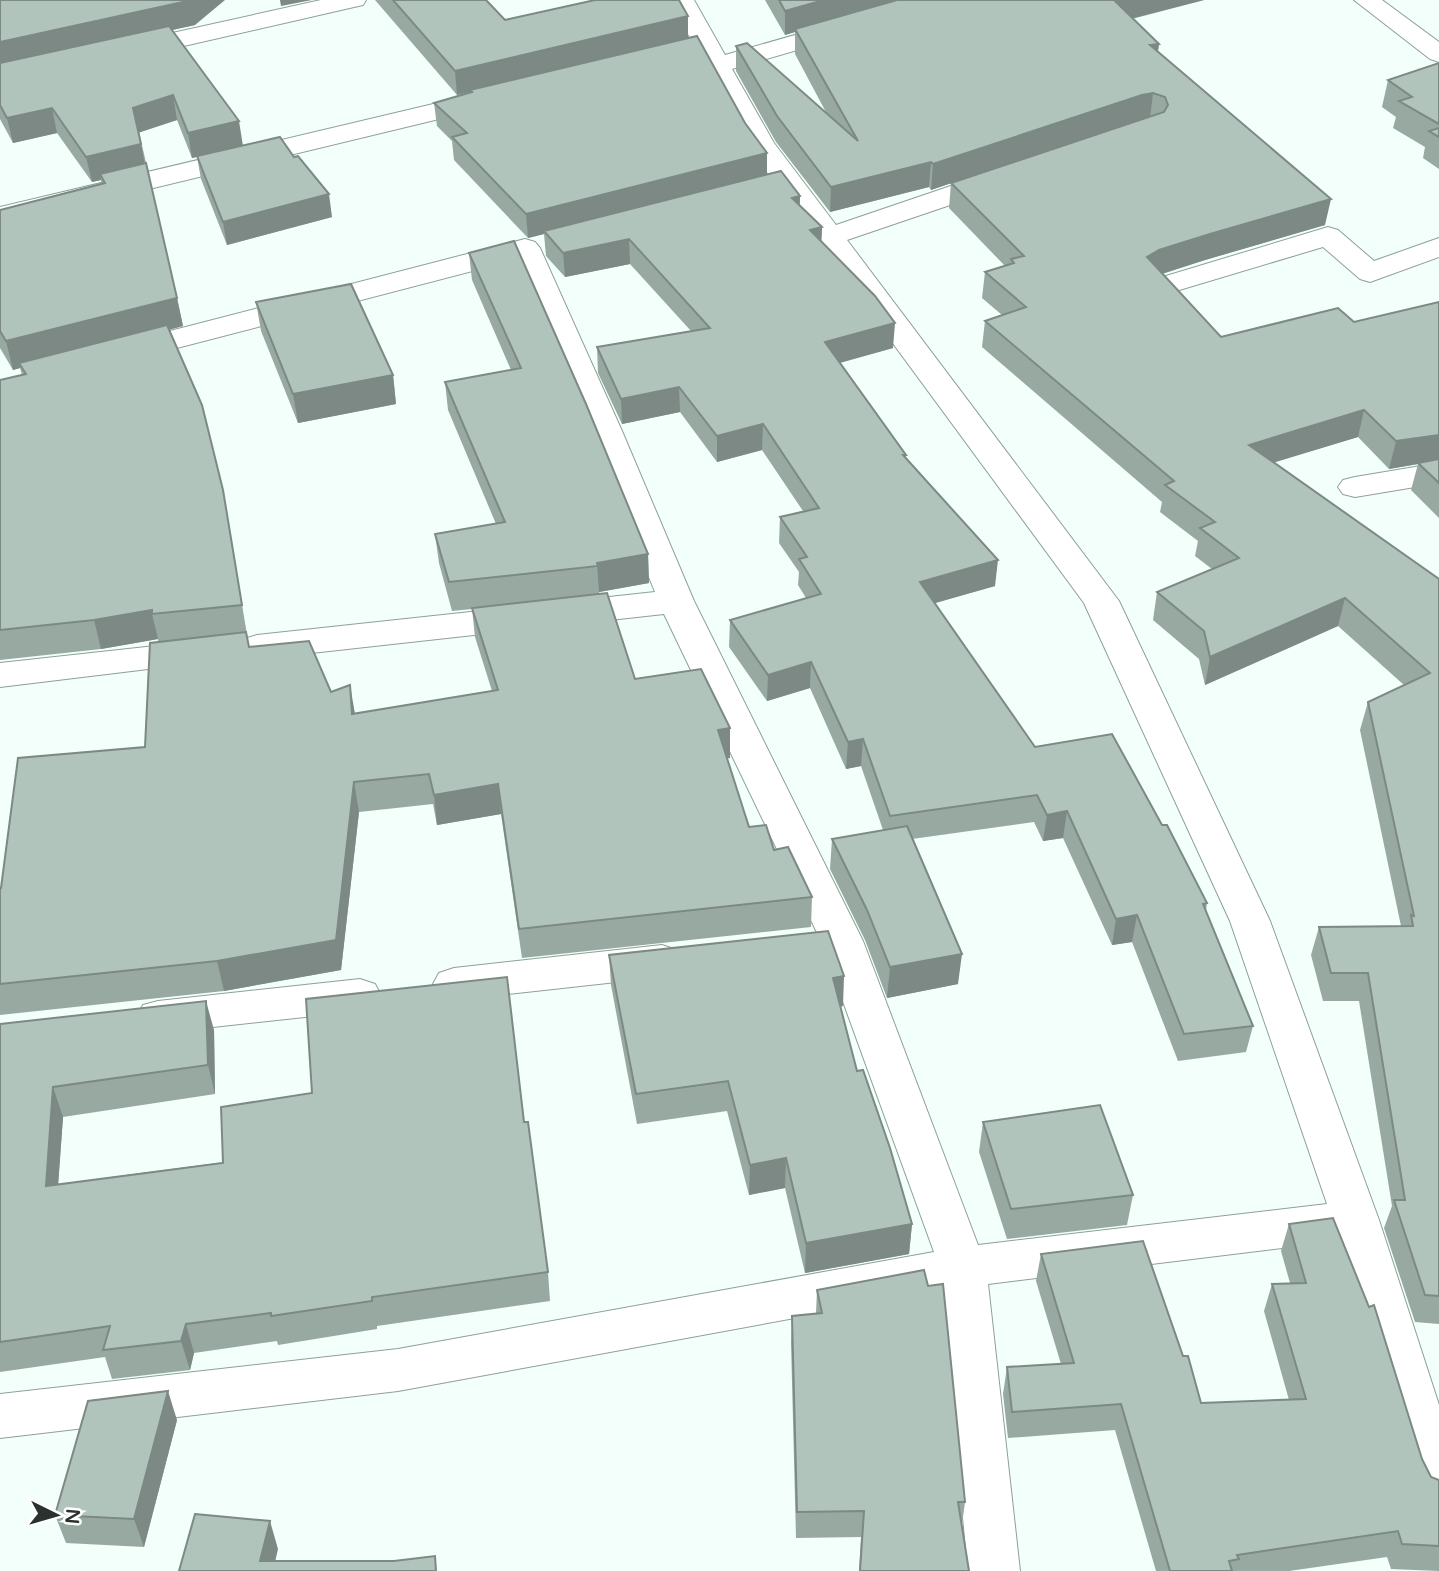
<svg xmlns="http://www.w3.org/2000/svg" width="1439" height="1571" viewBox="0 0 1439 1571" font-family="'Varela Round',sans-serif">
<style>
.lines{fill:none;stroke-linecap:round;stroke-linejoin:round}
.minor-casing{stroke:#8da098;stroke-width:2}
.minor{fill:#fff;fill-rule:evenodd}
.wall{fill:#98a9a2}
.shaded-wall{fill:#7c8984}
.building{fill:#b1c4bc;stroke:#7c8984;stroke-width:2}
</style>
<rect width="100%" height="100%" fill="#f2fffa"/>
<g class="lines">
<defs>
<g id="minor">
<path d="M 321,0 L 366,0 L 363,5 L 354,7 L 127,59 L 118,56 L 114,51 L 118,46 L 127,43 Z"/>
<path d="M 670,0 L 694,0 L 725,55 L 917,0 L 956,0 L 953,5 L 732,69 L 774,143 L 836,225 L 989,173 L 999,171 L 1009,173 L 1013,179 L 1009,185 L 847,240 L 1119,601 L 1270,921 L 1379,1220 L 1439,1405 L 1439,1507 L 1421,1500 L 1414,1484 L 1339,1241 L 988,1284 L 1020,1571 L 968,1571 L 942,1291 L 398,1391 L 0,1438 L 0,1394 L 398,1349 L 934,1252 L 821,941 L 664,614 L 257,659 L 244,655 L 239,647 L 244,639 L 257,635 L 655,592 L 590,431 L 515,260 L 123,362 L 112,360 L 108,353 L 112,346 L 525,239 L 535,242 L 540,248 L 622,431 L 694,601 L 863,941 L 978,1245 L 1327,1204 L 1230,921 L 1084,603 L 747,145 Z"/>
<path d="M 1354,0 L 1382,0 L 1439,42 L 1439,62 L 1430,59 Z"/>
<path d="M 488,91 L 497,93 L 501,99 L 497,105 L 0,225 L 0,207 Z"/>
<path d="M 1328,227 L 1338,230 L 1374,261 L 1439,238 L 1439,257 L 1370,282 L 1360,279 L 1323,247 L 1166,294 L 1156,291 L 1151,285 L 1156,279 Z"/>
<path d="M 1439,463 L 1439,483 L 1355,497 L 1343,494 L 1338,487 L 1343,480 L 1355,477 Z"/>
<path d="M 201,641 L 214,645 L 219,653 L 214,661 L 0,687 L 0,663 Z"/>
<path d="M 662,945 L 677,950 L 683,961 L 677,972 L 662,977 L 454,1000 L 439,995 L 433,984 L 439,973 L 454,968 Z"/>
<path d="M 360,979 L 375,984 L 381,995 L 375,1006 L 360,1011 L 158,1033 L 143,1029 L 137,1017 L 143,1005 L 158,1001 Z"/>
</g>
</defs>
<use href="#minor" class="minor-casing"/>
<use href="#minor" class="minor"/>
</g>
<g class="wall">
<path d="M 0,0 L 195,25 L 172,30 L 243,146 L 332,217 L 227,245 L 201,179 L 197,157 L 192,158 L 177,120 L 139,132 L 177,298 L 183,326 L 169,330 L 228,519 L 249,647 L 331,692 L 355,714 L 492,691 L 475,637 L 472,609 L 452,611 L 439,563 L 435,534 L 496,524 L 448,410 L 445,382 L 511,370 L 472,280 L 469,253 L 648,554 L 649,583 L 599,592 L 635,679 L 730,728 L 730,758 L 727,758 L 749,827 L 774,850 L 812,897 L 811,927 L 522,958 L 501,814 L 437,825 L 433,804 L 359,812 L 341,970 L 224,991 L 0,1015 L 0,888 L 145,747 L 158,642 L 158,639 L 101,649 L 0,660 L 0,380 L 22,375 L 20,368 L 13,370 L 0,348 L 0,210 L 101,183 L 101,180 L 92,182 L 57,133 L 13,143 L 0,119 Z"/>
<path d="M 375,0 L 486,0 L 505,20 L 688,16 L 688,38 L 745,123 L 767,153 L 767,175 L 800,196 L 800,205 L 822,227 L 821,242 L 893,348 L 840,363 L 906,455 L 906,458 L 995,586 L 934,603 L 1035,747 L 1162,825 L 1207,903 L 1206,911 L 1253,1026 L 1246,1052 L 1178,1061 L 1132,942 L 1112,945 L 1063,838 L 1043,841 L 1034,822 L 912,839 L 958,984 L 887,998 L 865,940 L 830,869 L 832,839 L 883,830 L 861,766 L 846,769 L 810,688 L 767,701 L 729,647 L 730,620 L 806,598 L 798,585 L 799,572 L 779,543 L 780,517 L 803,511 L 762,450 L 717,462 L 680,412 L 622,424 L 598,373 L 597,347 L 691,331 L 630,264 L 565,277 L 546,256 L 544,234 L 528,238 L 454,160 L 452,141 L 437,126 L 434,103 L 470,92 L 457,95 Z"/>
<path d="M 765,0 L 1204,0 L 1132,19 L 1159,44 L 1158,51 L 1325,225 L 1205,260 L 1162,274 L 1221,337 L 1354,322 L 1439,302 L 1439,518 L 1411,490 L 1418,464 L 1389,469 L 1358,437 L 1274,462 L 1439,579 L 1439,1324 L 1415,1322 L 1384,1228 L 1392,1206 L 1359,1001 L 1323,1001 L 1311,955 L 1319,927 L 1401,926 L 1360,730 L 1368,702 L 1404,685 L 1338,626 L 1205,685 L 1199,659 L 1153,620 L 1157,592 L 1212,569 L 1195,556 L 1198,541 L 1160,512 L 1162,502 L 982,347 L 985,321 L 1002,315 L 982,298 L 985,272 L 1005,266 L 949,208 L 951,183 L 931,190 L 929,187 L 830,212 L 776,142 L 736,71 L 736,46 L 828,116 L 795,54 L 795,32 L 785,35 Z"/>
<path d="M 1439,63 L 1439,169 L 1423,158 L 1425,147 L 1393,128 L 1396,117 L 1382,107 L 1388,80 Z"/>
<path d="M 256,302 L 393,375 L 396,404 L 298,423 L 261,331 Z"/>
<path d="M 609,955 L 843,1006 L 840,1007 L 857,1071 L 912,1224 L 909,1254 L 805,1273 L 785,1188 L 749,1195 L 727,1111 L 637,1124 L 611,985 Z"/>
<path d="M 0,1024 L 214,1030 L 215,1094 L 63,1117 L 58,1184 L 524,1122 L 548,1272 L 550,1301 L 377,1326 L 377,1329 L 278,1345 L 277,1341 L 194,1353 L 190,1370 L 112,1379 L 105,1357 L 0,1372 Z"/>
<path d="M 983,1122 L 1133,1195 L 1127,1225 L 1007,1239 L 979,1152 Z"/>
<path d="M 1289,1224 L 1422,1459 L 1431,1477 L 1439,1480 L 1439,1571 L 1391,1569 L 1387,1557 L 1289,1571 L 1156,1571 L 1115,1430 L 1008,1438 L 1003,1394 L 1007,1367 L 1061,1364 L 1036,1281 L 1041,1254 L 1183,1356 L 1201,1403 L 1289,1400 L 1264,1311 L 1272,1284 L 1290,1283 L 1281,1251 Z"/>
<path d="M 817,1290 L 965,1502 L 962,1525 L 969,1571 L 859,1571 L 861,1537 L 796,1538 L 791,1343 L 792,1316 L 816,1313 Z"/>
<path d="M 177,1420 L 144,1547 L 66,1543 L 55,1515 Z"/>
</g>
<g class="shaded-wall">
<path d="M 192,0 L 225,0 L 195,25 L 0,68 L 0,42 Z"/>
<path d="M 280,0 L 312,0 L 281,6 Z"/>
<path d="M 824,0 L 907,0 L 795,29 L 795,32 L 785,35 L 785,11 Z"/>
<path d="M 1114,0 L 1204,0 L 1110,24 Z"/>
<path d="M 688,16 L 688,40 L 470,90 L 470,92 L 457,95 L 455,71 Z"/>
<path d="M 1159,44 L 1155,68 L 1150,45 Z"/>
<path d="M 1153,93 L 1150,118 L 1138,120 L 931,190 L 933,164 L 1142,95 Z"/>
<path d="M 173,95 L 177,120 L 138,133 L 133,108 Z"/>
<path d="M 52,108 L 57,133 L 13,143 L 7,118 Z"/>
<path d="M 239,121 L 243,146 L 192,158 L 188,133 Z"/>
<path d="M 141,144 L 146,169 L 100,174 L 101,180 L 92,182 L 86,157 Z"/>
<path d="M 767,153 L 767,176 L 544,231 L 544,234 L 528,238 L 526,214 Z"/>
<path d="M 931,162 L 929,187 L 830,212 L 831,187 Z"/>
<path d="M 329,194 L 332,217 L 227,245 L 223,222 Z"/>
<path d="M 800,196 L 799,220 L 792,198 Z"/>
<path d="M 1331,199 L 1325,225 L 1205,260 L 1155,276 L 1147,257 L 1159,250 L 1210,234 Z"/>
<path d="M 822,227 L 821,252 L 810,230 Z"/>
<path d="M 629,239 L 630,264 L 565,277 L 563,253 Z"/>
<path d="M 177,298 L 183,326 L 22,368 L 19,363 L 20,368 L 13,370 L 6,341 Z"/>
<path d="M 895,323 L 893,348 L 824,367 L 825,342 Z"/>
<path d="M 393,375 L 396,404 L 298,423 L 293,394 Z"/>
<path d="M 679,387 L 680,412 L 622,424 L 621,399 Z"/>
<path d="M 1364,410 L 1358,437 L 1243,472 L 1249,445 Z"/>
<path d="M 763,424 L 762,450 L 717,462 L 717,436 Z"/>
<path d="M 1439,435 L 1439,461 L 1418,463 L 1418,464 L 1389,469 L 1396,441 Z"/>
<path d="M 648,554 L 649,583 L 599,592 L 597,563 Z"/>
<path d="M 998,560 L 995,586 L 918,608 L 920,582 Z"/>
<path d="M 1345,598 L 1338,626 L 1205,685 L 1210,657 Z"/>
<path d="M 152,610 L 152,614 L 158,639 L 101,649 L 94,620 Z"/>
<path d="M 811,662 L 810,688 L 767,701 L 768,675 Z"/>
<path d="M 350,685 L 355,714 L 352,714 Z"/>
<path d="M 730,728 L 730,758 L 718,760 L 718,730 Z"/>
<path d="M 863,739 L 861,766 L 846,769 L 848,742 Z"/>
<path d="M 354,782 L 359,812 L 341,970 L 224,991 L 217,961 Z"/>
<path d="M 498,784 L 501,814 L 437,825 L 434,795 Z"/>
<path d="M 1067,811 L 1063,838 L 1043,841 L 1047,815 Z"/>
<path d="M 1137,915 L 1132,942 L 1112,945 L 1116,919 Z"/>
<path d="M 962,954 L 958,984 L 887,998 L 890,967 Z"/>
<path d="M 844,976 L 843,1006 L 831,1008 L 833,978 Z"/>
<path d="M 206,1001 L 214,1030 L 215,1094 L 208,1065 Z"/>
<path d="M 53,1087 L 63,1117 L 56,1215 L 46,1186 Z"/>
<path d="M 786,1158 L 785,1188 L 749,1195 L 750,1165 Z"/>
<path d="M 912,1224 L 909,1254 L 805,1273 L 806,1243 Z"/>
<path d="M 186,1324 L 194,1353 L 190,1370 L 181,1341 Z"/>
<path d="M 168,1391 L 177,1420 L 144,1547 L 134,1519 Z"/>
<path d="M 270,1521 L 278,1549 L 273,1571 L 260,1561 Z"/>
</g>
<g class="building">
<path d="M 0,0 L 192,0 L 0,42 Z"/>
<path d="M 393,0 L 486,0 L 505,20 L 595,0 L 679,0 L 688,16 L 455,71 Z"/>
<path d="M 779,0 L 824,0 L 785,11 Z"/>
<path d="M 897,0 L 1114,0 L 1159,44 L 1150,45 L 1331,199 L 1210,234 L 1159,250 L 1147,257 L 1221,337 L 1338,308 L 1354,322 L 1439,302 L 1439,435 L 1396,441 L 1364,410 L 1249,445 L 1439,579 L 1439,1296 L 1425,1295 L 1394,1200 L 1405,1200 L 1368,973 L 1331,973 L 1319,927 L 1413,926 L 1411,915 L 1414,916 L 1368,702 L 1430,673 L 1345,598 L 1210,657 L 1204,631 L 1157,592 L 1239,558 L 1200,528 L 1215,522 L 1165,485 L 1174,481 L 985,321 L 1026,307 L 985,272 L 1014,263 L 1011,259 L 1024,256 L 951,183 L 1164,112 L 1168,105 L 1165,97 L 1153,93 L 1142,95 L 933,164 L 931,162 L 831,187 L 777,116 L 736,46 L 747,43 L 858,141 L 795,29 Z"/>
<path d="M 169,26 L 239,121 L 188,133 L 173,95 L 133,108 L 141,144 L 86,157 L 52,108 L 7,118 L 0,105 L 0,63 Z"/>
<path d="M 697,36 L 745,123 L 767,153 L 526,214 L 452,137 L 467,133 L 434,103 L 472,92 L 470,90 Z"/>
<path d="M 1439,63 L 1439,124 L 1399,101 L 1412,97 L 1388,80 Z"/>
<path d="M 1439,128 L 1439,137 L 1429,131 Z"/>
<path d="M 280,137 L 294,157 L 298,156 L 329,194 L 223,222 L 197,156 Z"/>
<path d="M 146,163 L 177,298 L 6,341 L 0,331 L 0,210 L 105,183 L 100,174 Z"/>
<path d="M 781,171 L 800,196 L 792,198 L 822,227 L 810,230 L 875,296 L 895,323 L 825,342 L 906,455 L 903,455 L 998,560 L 920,582 L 1035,747 L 1112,734 L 1162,825 L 1167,825 L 1207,903 L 1203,904 L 1253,1026 L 1184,1034 L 1137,915 L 1116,919 L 1067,811 L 1047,815 L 1037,795 L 890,816 L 863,739 L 848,742 L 811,662 L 768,675 L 730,620 L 821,594 L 799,559 L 807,557 L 780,517 L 819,508 L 763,424 L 717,436 L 679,387 L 621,399 L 597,347 L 710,328 L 629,239 L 563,253 L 544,231 Z"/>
<path d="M 514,241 L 586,404 L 648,554 L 597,563 L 598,566 L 449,582 L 435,534 L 505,522 L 445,382 L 521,368 L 469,253 Z"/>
<path d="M 351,284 L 393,375 L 293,394 L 256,302 Z"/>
<path d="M 167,325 L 202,405 L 223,490 L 242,605 L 152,614 L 152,610 L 94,620 L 0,630 L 0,380 L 26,374 L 19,363 Z"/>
<path d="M 1439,459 L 1439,483 L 1418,463 Z"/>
<path d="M 607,593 L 635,679 L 701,669 L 730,728 L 718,730 L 749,827 L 766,825 L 774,850 L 788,847 L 812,897 L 519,929 L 498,784 L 434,795 L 429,774 L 354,782 L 336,940 L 217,961 L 0,984 L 0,888 L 1,888 L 18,758 L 145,747 L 150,643 L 246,632 L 249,647 L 309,641 L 331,692 L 350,685 L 352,714 L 498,690 L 472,608 Z"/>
<path d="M 907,826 L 962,954 L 890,967 L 867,910 L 832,839 Z"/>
<path d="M 828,931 L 844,976 L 833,978 L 857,1071 L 863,1070 L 890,1148 L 912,1224 L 806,1243 L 786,1158 L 750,1165 L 728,1081 L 636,1094 L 609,955 Z"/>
<path d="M 507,977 L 524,1122 L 528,1122 L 548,1272 L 372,1297 L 372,1301 L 271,1316 L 271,1313 L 186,1324 L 181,1341 L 103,1350 L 110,1326 L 0,1342 L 0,1024 L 206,1001 L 208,1065 L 53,1087 L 46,1186 L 223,1163 L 221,1107 L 312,1093 L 306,999 Z"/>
<path d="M 1100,1105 L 1133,1195 L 1011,1209 L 983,1122 Z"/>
<path d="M 1333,1218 L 1369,1307 L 1374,1305 L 1422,1459 L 1431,1477 L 1439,1480 L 1439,1546 L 1402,1544 L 1398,1531 L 1237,1555 L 1239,1559 L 1229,1561 L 1232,1571 L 1170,1571 L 1121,1404 L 1012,1412 L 1007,1367 L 1074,1363 L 1041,1254 L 1143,1241 L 1183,1356 L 1188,1356 L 1201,1403 L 1306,1399 L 1272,1284 L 1306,1283 L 1289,1224 Z"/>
<path d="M 924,1270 L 928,1286 L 943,1284 L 965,1502 L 958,1502 L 969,1571 L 860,1571 L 864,1511 L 797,1512 L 792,1316 L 822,1313 L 817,1290 Z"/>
<path d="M 168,1391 L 134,1519 L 55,1515 L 88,1401 Z"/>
<path d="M 195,1514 L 270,1521 L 260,1561 L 394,1561 L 435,1556 L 436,1571 L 179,1571 Z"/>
</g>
<g transform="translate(56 1515) rotate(95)" stroke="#ffffff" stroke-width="5" paint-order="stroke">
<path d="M0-5L12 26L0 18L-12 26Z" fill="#2a322f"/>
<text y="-10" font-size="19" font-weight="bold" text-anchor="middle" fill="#2a322f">N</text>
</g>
</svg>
